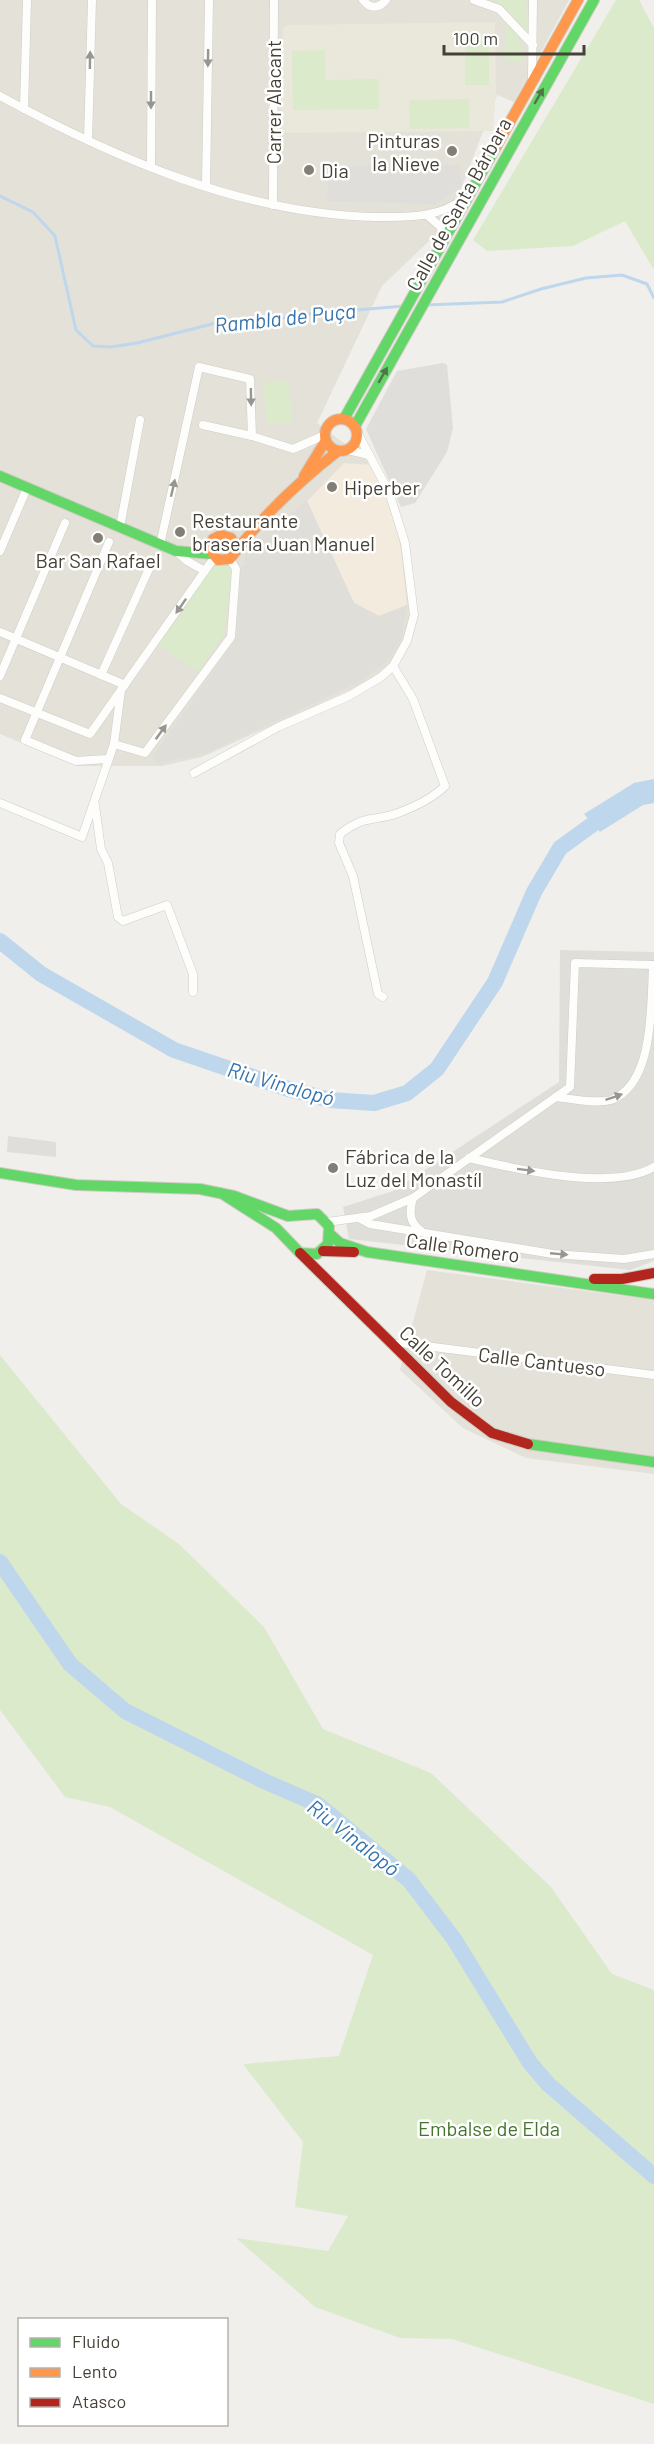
<svg xmlns="http://www.w3.org/2000/svg" width="654" height="2444" viewBox="0 0 654 2444" font-family="Barlow,sans-serif">
<style>
.residential{fill:#e4e1d8}
.commercial{fill:#f2ebde}
.industrial{fill:#e0ded9}
.education{fill:#eae7db}
.green{fill:#dceacc}
.parking{fill:#e0dedb}
.water{fill:#bed7ec}
.lines{fill:none;stroke-linecap:round;stroke-linejoin:round}
.stream{stroke:#bed7ec;stroke-width:3}
.river{stroke:#bed7ec;stroke-width:16}
.street-casing{stroke:#cecdc8;stroke-width:9}
.fast-casing{stroke:#ceccc2;stroke-width:12}
.slow-casing{stroke:#ceccc2;stroke-width:12}
.jam-casing{stroke:#ceccc2;stroke-width:12}
.street{stroke:#fdfdfc;stroke-width:8}
.fast{stroke:#63d668;stroke-width:10}
.slow{stroke:#ff974d;stroke-width:10}
.jam{stroke:#b3261e;stroke-width:10}
.oneway{fill:#989690}
.oneway2{fill:#507548}
.poi-dot{fill:#827e76;stroke:#fff;stroke-width:2}
.labels{text-anchor:middle;dominant-baseline:central;stroke-width:5;stroke-linejoin:round;paint-order:stroke}
.street-label{font-size:20px;fill:#464137;stroke:#fff}
.poi-label{font-size:20px;fill:#464137;stroke:#fff;text-anchor:start}
.park-label{font-size:20px;fill:#45752d;stroke:#fff}
.water-label{font-size:21px;font-style:italic;fill:#3674ad;stroke:#fff}
</style>
<rect width="100%" height="100%" fill="#f0efeb"/>
<g class="residential">
<path d="M 0,0 L 569,0 L 514,102 L 497,95 L 448,223 L 382,286 L 317,423 L 373,465 L 394,511 L 403,544 L 412,615 L 405,640 L 391,664 L 361,685 L 202,757 L 161,766 L 77,766 L 0,734 Z"/>
<path d="M 427,1270 L 654,1300 L 654,1474 L 526,1458 L 463,1428 L 400,1370 Z"/>
</g>
<path class="commercial" d="M 344,463 L 371,465 L 393,512 L 401,550 L 407,605 L 379,616 L 354,603 L 307,501 Z"/>
<g class="industrial">
<path d="M 307,501 L 354,603 L 379,616 L 407,605 L 401,640 L 387,662 L 361,681 L 203,755 L 156,763 L 152,757 L 236,639 L 241,567 L 245,565 L 245,547 Z"/>
<path d="M 560,950 L 654,952 L 654,1261 L 630,1270 L 349,1239 L 343,1207 L 393,1191 L 559,1082 Z"/>
</g>
<path class="education" d="M 495,22 L 496,89 L 493,131 L 281,133 L 283,28 L 287,25 Z"/>
<g class="green">
<path d="M 491,0 L 526,0 L 527,31 L 503,5 Z"/>
<path d="M 616,0 L 639,0 L 654,28 L 654,270 L 625,221 L 573,246 L 487,251 L 473,240 Z"/>
<path d="M 507,23 L 517,33 L 525,62 L 504,60 Z"/>
<rect x="465" y="36" width="24" height="49"/>
<path d="M 325,50 L 326,80 L 379,79 L 379,109 L 293,110 L 292,51 Z"/>
<path d="M 469,99 L 470,128 L 410,129 L 409,100 Z"/>
<path d="M 289,380 L 292,422 L 267,424 L 263,382 Z"/>
<path d="M 215,564 L 229,565 L 232,571 L 224,633 L 198,672 L 159,645 Z"/>
<path d="M 0,1355 L 121,1504 L 179,1544 L 264,1627 L 323,1729 L 431,1773 L 551,1887 L 612,1974 L 654,1990 L 654,2404 L 452,2339 L 400,2338 L 315,2307 L 236,2238 L 328,2251 L 348,2216 L 295,2207 L 303,2142 L 243,2064 L 339,2056 L 373,1955 L 110,1807 L 65,1797 L 0,1710 Z"/>
</g>
<g class="parking">
<path d="M 459,165 L 462,186 L 435,204 L 327,201 L 328,172 L 335,172 L 335,166 Z"/>
<path d="M 443,363 L 447,365 L 453,428 L 447,452 L 415,503 L 401,507 L 366,429 L 397,371 Z"/>
<path d="M 8,1136 L 56,1142 L 56,1157 L 7,1152 Z"/>
</g>
<path class="water" d="M 654,779 L 654,803 L 643,805 L 600,832 L 584,814 L 634,783 Z"/>
<g class="lines">
<g class="stream">
<path d="M 0,196 L 33,212 L 55,236 L 76,330 L 93,346 L 111,347 L 137,343 L 220,322 L 248,325 L 298,315 L 404,306"/>
<path d="M 426,305 L 502,302 L 541,289 L 586,278 L 622,275 L 647,284 L 654,298"/>
</g>
<g class="river">
<path d="M 0,941 L 41,974 L 174,1050 L 285,1088 L 330,1100 L 374,1103 L 407,1093 L 437,1069 L 495,982 L 534,892 L 560,848 L 611,811"/>
<path d="M 0,1562 L 70,1664 L 125,1711 L 266,1782 L 317,1804 L 409,1880 L 454,1939 L 530,2063 L 548,2084 L 654,2176"/>
</g>
<defs>
<g id="street">
<path d="M 363,0 C 370,9 379,9 386,0"/>
<path d="M 474,0 L 499,9 L 533,45"/>
<path d="M 532,79 L 533,0"/>
<path d="M 0,96 C 114,158 243,214 375,217 C 407,217 439,219 466,197"/>
<path d="M 24,109 L 27,0"/>
<path d="M 88,140 L 92,0"/>
<path d="M 151,166 L 152,0"/>
<path d="M 206,185 L 209,0"/>
<path d="M 273,205 L 274,0"/>
<path d="M 428,216 L 441,227 L 442,244"/>
<path d="M 203,425 L 252,436 L 293,449 L 325,435"/>
<path d="M 348,450 L 369,455"/>
<path d="M 120,527 L 140,420"/>
<path d="M 160,545 L 199,367 L 250,379 L 252,436"/>
<path d="M 0,551 L 27,488"/>
<path d="M 176,551 L 187,561 L 205,571"/>
<path d="M 0,632 L 125,685"/>
<path d="M 101,675 L 153,560"/>
<path d="M 0,676 L 65,523"/>
<path d="M 0,698 L 90,734 L 214,558"/>
<path d="M 114,744 L 145,753 L 231,637 L 236,569 L 230,559"/>
<path d="M 107,759 L 76,761 L 25,740 L 109,542"/>
<path d="M 194,773 L 278,727 L 349,696 L 381,677 L 393,666 L 407,641 L 414,615 L 405,543 L 389,492 L 358,434"/>
<path d="M 0,803 L 82,837 L 114,744 L 121,690"/>
<path d="M 95,805 L 101,849 L 108,863 L 118,917 L 123,921 L 167,905 L 193,974 L 193,992"/>
<path d="M 383,997 L 378,994 L 353,876 L 339,843 L 340,834 C 365,814 374,822 398,813 C 414,807 433,798 445,786 L 413,699 L 393,666"/>
<path d="M 556,1097 C 572,1099 596,1104 611,1100 C 654,1084 651,1007 653,965"/>
<path d="M 469,1158 C 515,1169 612,1192 654,1167"/>
<path d="M 413,1198 C 409,1212 409,1222 421,1231"/>
<path d="M 359,1218 L 370,1224 L 553,1254 L 624,1259 L 654,1254"/>
<path d="M 327,1222 L 371,1216 L 413,1198 L 570,1087 L 575,963 L 654,965"/>
<path d="M 394,1345 L 402,1343 L 654,1375"/>
</g>
<g id="fast">
<path d="M 344,419 L 496,147"/>
<path d="M 355,426 L 594,0"/>
<path d="M 0,476 L 176,551 L 212,554"/>
<path d="M 0,1173 L 76,1185 L 200,1189 L 234,1196 L 288,1216 L 317,1214 L 329,1226 L 328,1244 L 317,1254 L 300,1253 L 276,1228 L 221,1193"/>
<path d="M 331,1235 L 340,1243 L 367,1252 L 654,1294"/>
<path d="M 528,1444 L 654,1462"/>
</g>
<g id="slow">
<path d="M 496,147 L 578,0"/>
<circle cx="341" cy="435" r="16"/>
<path d="M 304,476 L 326,440"/>
<path d="M 236,548 L 231,538 L 221,535 L 213,539 L 210,550 L 218,560 L 230,559 C 261,517 297,483 338,451"/>
</g>
<g id="jam">
<path d="M 323,1251 L 354,1252"/>
<path d="M 300,1253 L 451,1402 L 492,1433 L 528,1444"/>
<path d="M 594,1279 L 622,1279 L 654,1273"/>
</g>
</defs>
<use href="#street" class="street-casing"/>
<use href="#fast" class="fast-casing"/>
<use href="#slow" class="slow-casing"/>
<use href="#jam" class="jam-casing"/>
<use href="#street" class="street"/>
<use href="#fast" class="fast"/>
<use href="#slow" class="slow"/>
<use href="#jam" class="jam"/>
</g>
<defs><path id="oneway-solid" d="M-6-.8H1V-3.2L6.5 0L1 3.2V.8H-6Z" transform="scale(1.5)"/></defs>
<g class="oneway">
<use href="#oneway-solid" transform="translate(208 58) rotate(91)"/>
<use href="#oneway-solid" transform="translate(90 60) rotate(-89)"/>
<use href="#oneway-solid" transform="translate(151 100) rotate(90)"/>
<use href="#oneway-solid" transform="translate(251 397) rotate(89)"/>
<use href="#oneway-solid" transform="translate(173 488) rotate(-77)"/>
<use href="#oneway-solid" transform="translate(181 606) rotate(125)"/>
<use href="#oneway-solid" transform="translate(161 732) rotate(-54)"/>
<use href="#oneway-solid" transform="translate(614 1097) rotate(-19)"/>
<use href="#oneway-solid" transform="translate(526 1170) rotate(7)"/>
<use href="#oneway-solid" transform="translate(559 1254) rotate(5)"/>
</g>
<g class="oneway2">
<use href="#oneway-solid" transform="translate(539 96) rotate(-60)"/>
<use href="#oneway-solid" transform="translate(383 375) rotate(-60)"/>
</g>
<g class="poi-dot">
<circle cx="452" cy="151" r="6"/>
<circle cx="309" cy="170" r="6"/>
<circle cx="332" cy="487" r="6"/>
<circle cx="180" cy="532" r="6"/>
<circle cx="98" cy="538" r="6"/>
<circle cx="333" cy="1168" r="6"/>
</g>
<g class="labels">
<g class="street-label">
<text transform="translate(273 102) rotate(-90)">Carrer Alacant</text>
<text transform="translate(458 204) rotate(-61)">Calle de Santa Bárbara</text>
<text transform="translate(463 1247) rotate(8)">Calle Romero</text>
<text transform="translate(542 1361) rotate(7)">Calle Cantueso</text>
<text transform="translate(443 1366) rotate(43)">Calle Tomillo</text>
</g>
<g class="poi-label">
<text x="440" y="140" text-anchor="end">Pinturas<tspan x="440" dy="23">la Nieve</tspan></text>
<text x="321" y="170">Dia</text>
<text x="344" y="487">Hiperber</text>
<text x="192" y="520">Restaurante<tspan x="192" dy="23">brasería Juan Manuel</tspan></text>
<text x="98" y="560" text-anchor="middle">Bar San Rafael</text>
<text x="345" y="1156">Fábrica de la<tspan x="345" dy="23">Luz del Monastíl</tspan></text>
</g>
<g class="park-label">
<text x="489" y="2128">Embalse de Elda</text>
</g>
<g class="water-label">
<text transform="translate(285 317) rotate(-6)">Rambla de Puça</text>
<text transform="translate(281 1083) rotate(16)">Riu Vinalopó</text>
<text transform="translate(354 1837) rotate(38)">Riu Vinalopó</text>
</g>
</g>
<rect x="18" y="2318" width="210" height="108" fill="#ffffff" stroke="#b5b3af" stroke-width="1.5"/>
<rect x="30" y="2338" width="30" height="9" fill="#63d668" stroke="#b5b3af" stroke-width="1.5"/>
<text x="72" y="2348" font-size="18" fill="#464137">Fluido</text>
<rect x="30" y="2368" width="30" height="9" fill="#ff974d" stroke="#b5b3af" stroke-width="1.5"/>
<text x="72" y="2378" font-size="18" fill="#464137">Lento</text>
<rect x="30" y="2398" width="30" height="9" fill="#b3261e" stroke="#b5b3af" stroke-width="1.5"/>
<text x="72" y="2408" font-size="18" fill="#464137">Atasco</text>
<path d="M444 45v9h140v-9" fill="none" stroke="#464137" stroke-width="3"/>
<text x="453" y="45" font-size="18" fill="#464137" stroke="#ffffff" stroke-width="4.5" paint-order="stroke">100 m</text>
</svg>
